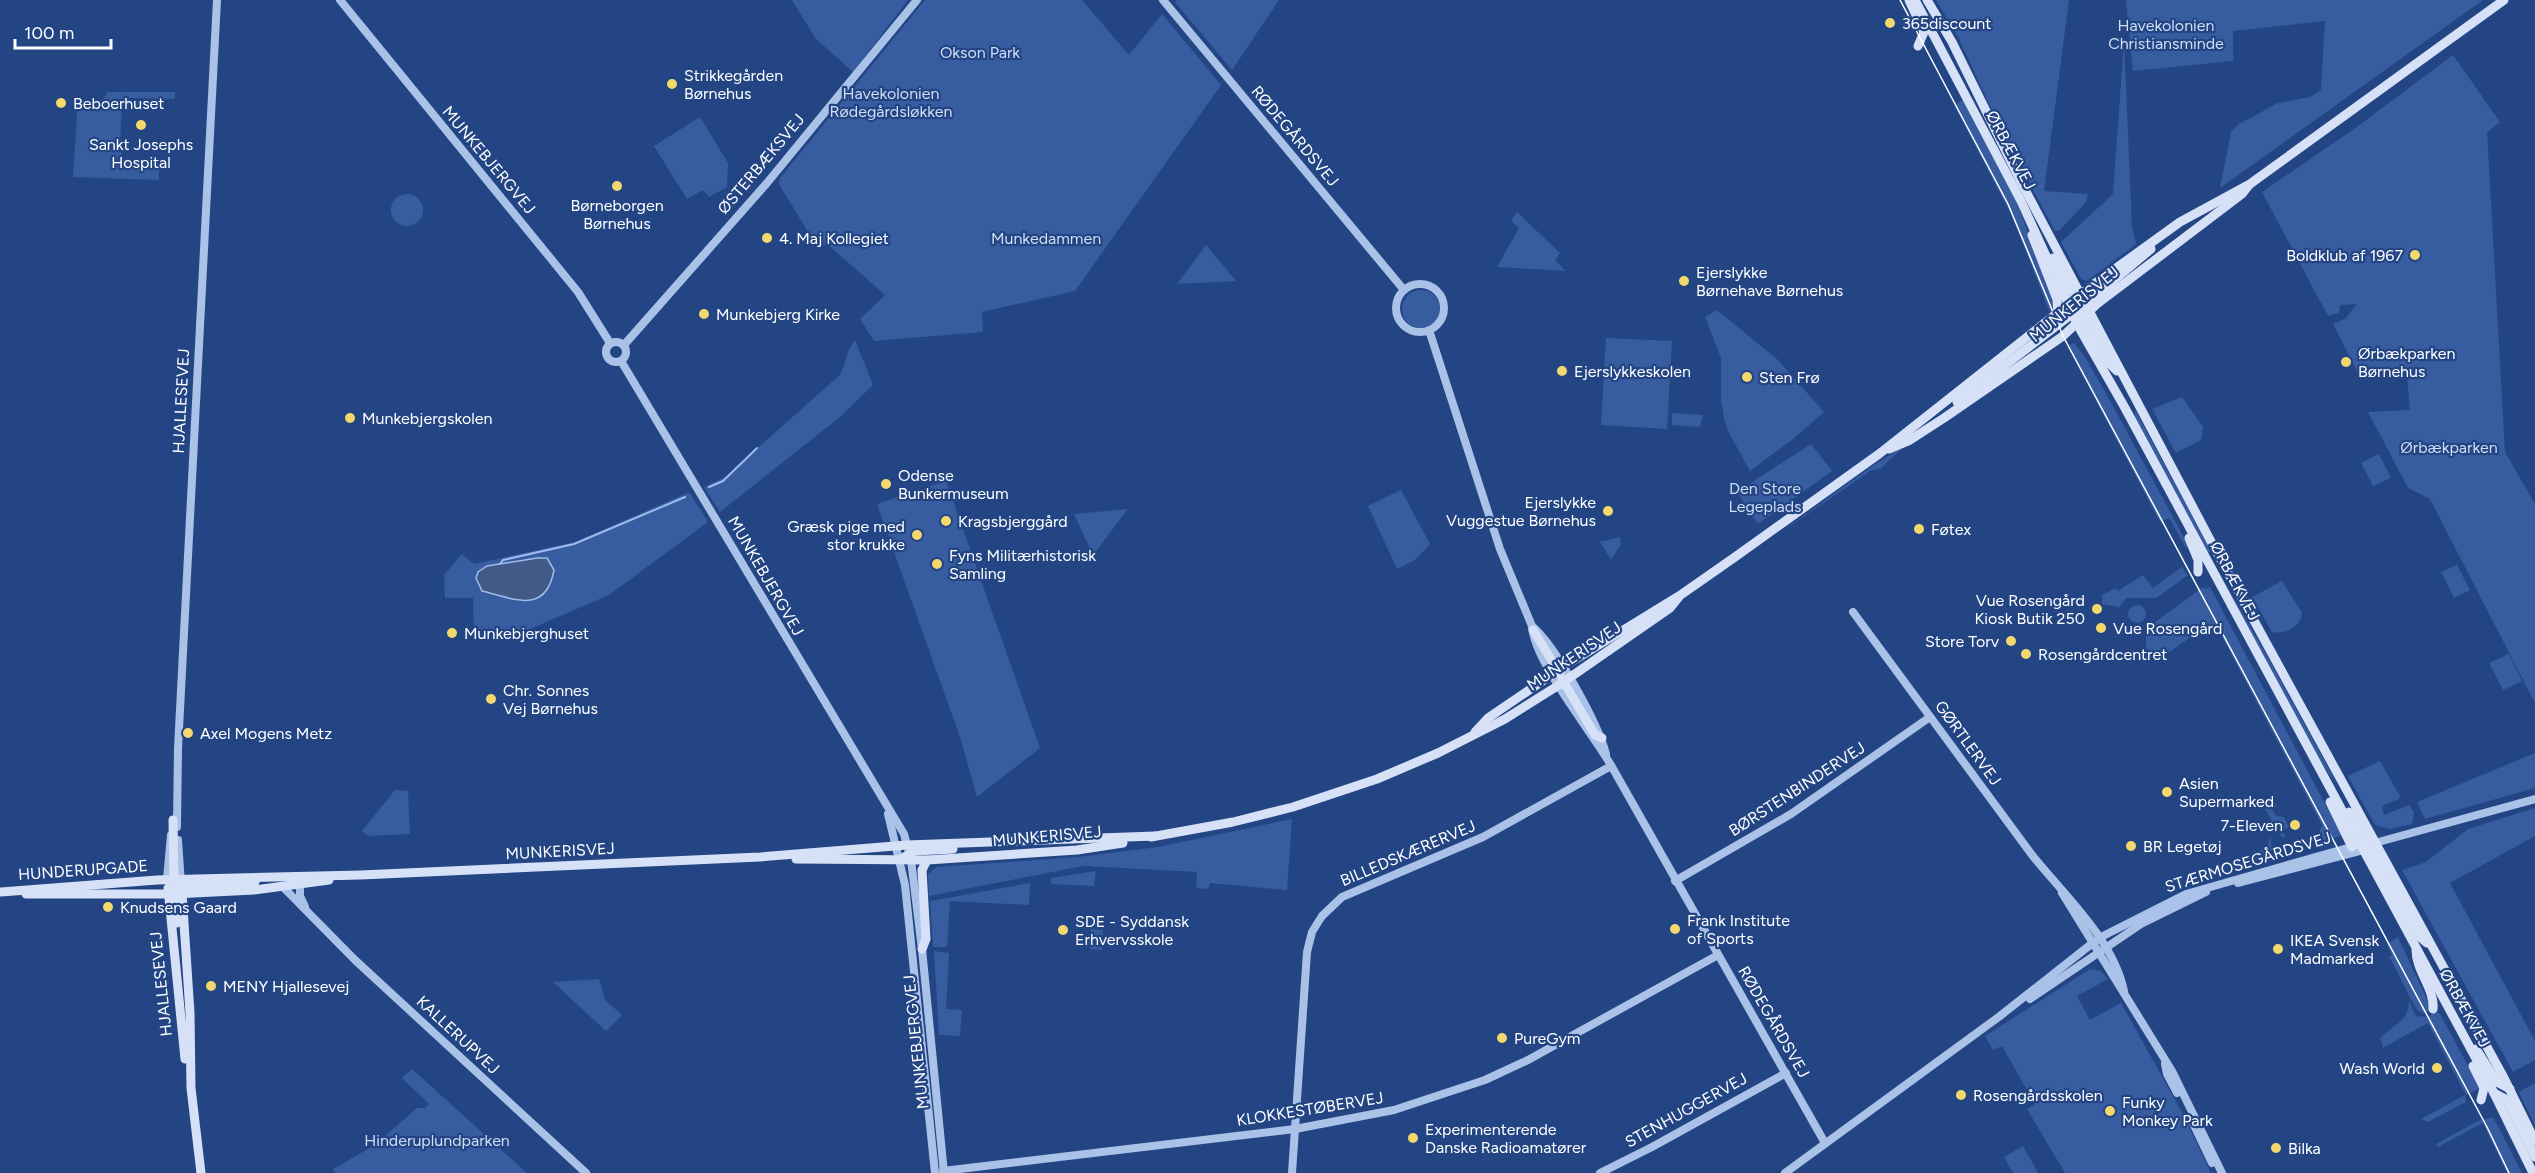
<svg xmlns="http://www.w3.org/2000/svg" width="2535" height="1173" viewBox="0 0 2535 1173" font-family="Figtree,sans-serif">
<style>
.green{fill:#375da0}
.water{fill:#415a88;stroke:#9fbbe9;stroke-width:1.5}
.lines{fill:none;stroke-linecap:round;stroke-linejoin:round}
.stream{stroke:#9fbbe9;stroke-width:2}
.tertiary{stroke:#abc2e8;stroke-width:8}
.secondary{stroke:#d6e1f7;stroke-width:9}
.tram{stroke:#fff;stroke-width:1.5}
.poi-dot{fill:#f3d86e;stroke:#234584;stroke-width:2}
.labels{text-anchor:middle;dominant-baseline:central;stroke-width:4.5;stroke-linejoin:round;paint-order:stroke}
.poi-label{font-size:16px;fill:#fff;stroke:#234584;text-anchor:start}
.park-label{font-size:16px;fill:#cfdef6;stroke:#234584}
.street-label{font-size:16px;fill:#fff;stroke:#234584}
</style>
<rect width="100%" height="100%" fill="#234584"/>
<g class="green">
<path d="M 792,0 L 908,0 L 853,72 L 816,39 Z"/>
<path d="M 925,0 L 1082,0 L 1129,55 L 1162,14 L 1221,85 L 1075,291 L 982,312 L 983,332 L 874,341 L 860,319 L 885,295 L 826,243 L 819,250 L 779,184 L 780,178 Z"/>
<path d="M 1177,0 L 1279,0 L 1232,70 L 1175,2 Z"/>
<path d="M 1936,0 L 2069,0 L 2044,191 L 2088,194 L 2086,202 L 2060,230 L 2055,231 L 2003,134 L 1958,37 Z"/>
<path d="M 2126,0 L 2483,0 L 2220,188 L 2231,132 L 2239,124 L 2278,103 L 2310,97 L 2321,90 L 2325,21 L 2233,31 L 2233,61 L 2133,71 Z"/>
<path d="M 2124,42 L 2132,226 L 2136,244 L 2087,281 L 2081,279 L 2061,242 L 2113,194 Z"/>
<path d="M 2453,55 L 2500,122 L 2487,132 L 2505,452 L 2535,504 L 2535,703 L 2430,499 L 2408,488 L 2368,412 L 2410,410 L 2407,376 L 2361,379 L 2333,324 L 2345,319 L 2357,304 L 2340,305 L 2339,313 L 2328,316 L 2262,192 L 2354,129 Z"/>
<path d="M 107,92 L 175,92 L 175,99 L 130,98 L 122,105 L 120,144 L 123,159 L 159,160 L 159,180 L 73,177 L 78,100 L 103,100 Z"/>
<path d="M 1963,100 L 2015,198 L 2054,301 L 2054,309 L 2050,313 L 2013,218 L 1954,105 Z"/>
<path d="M 700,117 L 728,163 L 727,187 L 709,197 L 703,190 L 687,199 L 654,146 Z"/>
<circle cx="407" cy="210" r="16"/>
<path d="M 1517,212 L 1560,253 L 1555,260 L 1566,271 L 1497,267 L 1519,228 L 1511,221 Z"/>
<path d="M 1206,245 L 1236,281 L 1177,284 L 1204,248 Z"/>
<circle cx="1421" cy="309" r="19"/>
<path d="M 1717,310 L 1778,360 L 1824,412 L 1792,440 L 1750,471 L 1728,431 L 1724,418 L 1721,400 L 1721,358 L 1705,317 Z"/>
<path d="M 1606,338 L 1672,341 L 1667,429 L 1601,425 Z"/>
<path d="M 855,340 L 873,385 L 840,417 L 720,512 L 704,487 L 725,477 L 841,374 L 849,349 Z"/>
<path d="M 2074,343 L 2085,357 L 2113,406 L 2189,547 L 2186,548 L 2169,518 L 2160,522 L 2067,346 Z"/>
<path d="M 2182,397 L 2203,427 L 2201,440 L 2176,453 L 2152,409 Z"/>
<path d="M 2135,410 L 2211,551 L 2208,553 L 2135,418 Z"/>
<path d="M 1672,413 L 1703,415 L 1700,427 L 1672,425 Z"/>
<path d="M 1811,444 L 1832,471 L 1758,524 L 1737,492 Z"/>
<path d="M 1906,445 L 1881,468 L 1870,471 L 1774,537 L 1874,465 Z"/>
<path d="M 2379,454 L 2391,478 L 2373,486 L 2361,463 Z"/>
<path d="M 946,481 L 1040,748 L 977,797 L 961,740 L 877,504 Z"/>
<path d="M 1401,490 L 1430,544 L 1415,560 L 1397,569 L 1368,506 Z"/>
<path d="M 689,492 L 708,522 L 609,595 L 516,635 L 474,639 L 473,598 L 445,598 L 444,575 L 462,554 L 474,564 L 575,542 Z"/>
<path d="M 1128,509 L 1093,555 L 1074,514 Z"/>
<path d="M 1620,537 L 1621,544 L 1611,560 L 1600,542 Z"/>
<path d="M 2457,565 L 2470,590 L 2454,598 L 2441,572 Z"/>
<path d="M 2182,567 L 2188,575 L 2156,598 L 2126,598 L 2119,607 L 2102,604 L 2102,595 L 2116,588 L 2118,591 L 2143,575 L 2153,588 Z"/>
<path d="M 2222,578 L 2269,659 L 2338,786 L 2320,761 Z"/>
<path d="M 2282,581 L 2302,613 C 2301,627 2285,635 2272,632 L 2252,597 Z"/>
<path d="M 2203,587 L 2204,589 L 2210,587 L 2342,836 L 2330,839 L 2332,845 L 2321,848 L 2317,844 L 2317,837 L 2322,825 L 2218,629 L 2212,628 L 2205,633 L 2202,629 L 2157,661 L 2146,648 L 2146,629 Z"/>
<circle cx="2137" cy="614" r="9"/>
<path d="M 2509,654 L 2522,681 L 2503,690 L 2489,663 Z"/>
<path d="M 2535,753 L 2535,788 L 2425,819 L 2417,802 Z"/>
<path d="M 2380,761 L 2401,798 L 2382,806 L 2384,815 L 2409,805 L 2414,813 L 2412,824 L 2390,829 L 2375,825 L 2348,776 Z"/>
<path d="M 2281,788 L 2272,796 L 2277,807 L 2272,809 L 2276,816 L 2284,817 L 2289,827 L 2282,831 L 2286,838 L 2282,837 L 2263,806 L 2264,800 Z"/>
<path d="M 395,790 L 408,791 L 410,834 L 368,836 L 362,831 Z"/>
<path d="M 2535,808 L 2535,836 L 2450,883 L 2535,1041 L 2535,1060 L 2513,1072 L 2402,870 L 2426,862 L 2468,829 Z"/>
<path d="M 1292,819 L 1287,890 L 1210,883 L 1208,889 L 1196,888 L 1197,872 L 1083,866 L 929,896 L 928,874 L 937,867 L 1078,857 L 1158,847 Z"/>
<path d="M 2270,836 L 2273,860 L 2238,868 L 2268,845 Z"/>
<path d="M 1096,871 L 1094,886 L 1051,884 L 1051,878 Z"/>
<path d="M 1030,883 L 1029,905 L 950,901 L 947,947 L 933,947 L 930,901 Z"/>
<path d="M 1091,929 L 1103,930 L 1102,950 L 1090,949 Z"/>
<path d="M 2398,937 L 2431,1008 L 2428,1012 L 2422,1013 L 2416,1009 L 2389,956 L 2392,955 L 2387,944 Z"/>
<path d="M 934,951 L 949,953 L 946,1009 L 962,1010 L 960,1036 L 939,1035 Z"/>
<path d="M 2090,969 L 2101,971 L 2108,979 L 2077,996 L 2090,1020 L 2121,1003 L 2183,1114 L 2211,1173 L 2065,1173 L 2027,1109 L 2035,1104 L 2002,1046 L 1993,1050 L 1985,1036 Z"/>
<path d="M 599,979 L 605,1000 L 622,1015 L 606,1031 L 553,982 Z"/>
<path d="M 2409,1000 L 2416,1016 L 2429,1017 L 2434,1011 L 2440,1014 L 2480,1088 L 2466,1095 L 2428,1023 L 2384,1047 L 2384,1051 L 2380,1038 C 2394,1024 2409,1022 2409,1000 Z"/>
<path d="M 412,1069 L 527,1173 L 335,1173 L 333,1169 L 375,1145 L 417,1108 L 425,1108 L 429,1104 L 402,1078 Z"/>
<path d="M 2535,1083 L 2535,1126 L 2519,1092 Z"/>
<path d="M 2465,1095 L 2466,1102 L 2428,1122 L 2421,1119 Z"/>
<path d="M 2493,1117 L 2522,1173 L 2507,1173 L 2483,1123 L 2438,1147 L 2436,1144 L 2478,1121 Z"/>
<path d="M 2023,1146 L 2038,1173 L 2013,1173 L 2004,1157 Z"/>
</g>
<path class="water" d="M 537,558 L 547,558 L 554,570 C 546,615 514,599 482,591 L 476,578 L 478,572 L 487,566 Z"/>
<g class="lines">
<g class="stream">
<path d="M 709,487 L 723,481 L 757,448"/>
<path d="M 500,564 L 503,560 L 574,544 L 685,497"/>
</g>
<g class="tertiary">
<path d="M 340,0 L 578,292 L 610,343"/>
<path d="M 1163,0 L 1404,290"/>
<circle cx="1420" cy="308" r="24"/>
<path d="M 1429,330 L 1500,549 L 1532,626 C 1534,662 1593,733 1612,767 C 1684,892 1754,1018 1825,1143"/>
<circle cx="616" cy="352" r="10"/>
<path d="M 624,345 L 767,183 L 917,0"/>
<path d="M 621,361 L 904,834 L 911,860 L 922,949 L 944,1173"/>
<path d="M 1853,612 L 2032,855 C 2064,895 2113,939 2124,991"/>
<path d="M 1532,626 C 1556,646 1598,724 1606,754"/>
<path d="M 888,814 L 905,885 L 935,1173"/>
<path d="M 177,827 L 178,748 L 217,0"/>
<path d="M 178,840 L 181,884"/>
<path d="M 2371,844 L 2535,799"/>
<path d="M 167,879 L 171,835"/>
<path d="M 1675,881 L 1791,814 L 1930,717"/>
<path d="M 2238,883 L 2368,849"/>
<path d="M 300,884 L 300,896 L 305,907"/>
<path d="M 283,887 L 355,960 L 586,1173"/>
<path d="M 2062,893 L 2172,1071 L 2222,1173"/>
<path d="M 2030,999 L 2141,924 L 2206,892"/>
<path d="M 2165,1064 L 2167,1074 L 2177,1093"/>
<path d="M 2193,1123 L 2212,1163"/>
<path d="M 943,1171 L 1295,1129 L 1394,1110 L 1485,1080 L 1528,1060 L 1718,955"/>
<path d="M 1292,1173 L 1307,952 L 1312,932 L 1322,916 L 1342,897 L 1483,837 L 1611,766"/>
<path d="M 1600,1173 L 1652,1147 L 1786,1073"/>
<path d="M 1785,1173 L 2000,1016 L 2099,938 L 2186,894 L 2358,845"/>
</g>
<g class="secondary">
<path d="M 1909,0 L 1924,32 L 1918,46"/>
<path d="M 1915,0 L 2021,201 L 2077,324 L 2125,408 L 2487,1079 L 2533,1173"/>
<path d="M 1927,0 L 1952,42 L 2021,182 L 2216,551 L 2504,1078 L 2535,1141"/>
<path d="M 2032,235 L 2057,299 L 2058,315"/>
<path d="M 2053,258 L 2078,303"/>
<path d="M 2082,307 L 2151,249"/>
<path d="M 2081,314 L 2106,360 L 2117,371"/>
<path d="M 1957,402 L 2072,314 L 2081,295"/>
<path d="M 1889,449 L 1910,440 L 1944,418 L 2063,336 L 2097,304 L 2242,194 L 2249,185"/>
<path d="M 2189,538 L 2198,560 L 2198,572"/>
<path d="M 1533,630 L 1560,674"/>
<path d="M 1562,679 L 1595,735 L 1602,738"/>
<path d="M 1475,732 L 1488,718 L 1563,667 L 1682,594 L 1735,557 L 1879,454 L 2094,284 L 2180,222 L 2250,184 L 2504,0"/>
<path d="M 2330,802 L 2352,847"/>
<path d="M 2349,812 L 2364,839 L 2375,844"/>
<path d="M 173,820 L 174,882"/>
<path d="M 1151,837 L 1233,822 L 1293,807 L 1377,779 L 1438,753 L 1505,719 L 1559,685 L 1670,608 L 1679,597"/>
<path d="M 2359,845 L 2372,852 L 2419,936 L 2427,943"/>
<path d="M 796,859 L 927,860 L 1077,850 L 1123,843"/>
<path d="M 901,859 L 915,851 L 953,849"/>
<path d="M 168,888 L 185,1059"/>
<path d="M 173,889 L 177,923"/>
<path d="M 1,892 L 157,880 L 361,875 L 760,857 L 907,845 L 1155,836"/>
<path d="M 182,893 L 190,1013 L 191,1088 L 201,1173"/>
<path d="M 26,894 L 174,894 L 254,890 L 329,880"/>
<path d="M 168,894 L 177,887 L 255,882"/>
<path d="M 922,949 L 926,939 L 922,870 L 927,860"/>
<path d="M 2416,950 C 2416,971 2435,989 2433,1009"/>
<path d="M 2476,1049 L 2497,1082 L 2510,1089"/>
<path d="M 2473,1066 L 2484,1088 L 2481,1100"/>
<path d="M 2494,1093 L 2507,1100 L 2535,1157"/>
</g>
<path class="tram" d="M 1900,0 L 2008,204 L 2063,336 L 2487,1127 L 2509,1173"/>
</g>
<g class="poi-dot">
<circle cx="1890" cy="23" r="6"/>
<circle cx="672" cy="84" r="6"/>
<circle cx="61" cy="103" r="6"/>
<circle cx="141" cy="125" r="6"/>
<circle cx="617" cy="186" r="6"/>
<circle cx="767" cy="238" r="6"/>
<circle cx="2415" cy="255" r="6"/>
<circle cx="1684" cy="281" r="6"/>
<circle cx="704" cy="314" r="6"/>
<circle cx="2346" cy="362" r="6"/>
<circle cx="1562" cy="371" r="6"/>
<circle cx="1747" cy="377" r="6"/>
<circle cx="350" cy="418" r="6"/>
<circle cx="886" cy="484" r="6"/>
<circle cx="1608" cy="511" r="6"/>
<circle cx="946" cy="521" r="6"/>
<circle cx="1919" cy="529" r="6"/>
<circle cx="917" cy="535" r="6"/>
<circle cx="937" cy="564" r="6"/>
<circle cx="2097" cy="609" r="6"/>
<circle cx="2101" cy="628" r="6"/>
<circle cx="452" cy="633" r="6"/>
<circle cx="2011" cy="641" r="6"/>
<circle cx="2026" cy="654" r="6"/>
<circle cx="491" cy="699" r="6"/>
<circle cx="188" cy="733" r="6"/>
<circle cx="2167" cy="792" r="6"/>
<circle cx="2295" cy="825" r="6"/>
<circle cx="2131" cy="846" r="6"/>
<circle cx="108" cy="907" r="6"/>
<circle cx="1675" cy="929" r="6"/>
<circle cx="1063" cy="930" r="6"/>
<circle cx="2278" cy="949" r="6"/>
<circle cx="211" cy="986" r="6"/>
<circle cx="1502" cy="1038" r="6"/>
<circle cx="2437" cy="1068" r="6"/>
<circle cx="1961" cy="1095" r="6"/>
<circle cx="2110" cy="1111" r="6"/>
<circle cx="1413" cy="1138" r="6"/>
<circle cx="2276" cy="1148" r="6"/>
</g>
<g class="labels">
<g class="poi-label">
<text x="1902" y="23">365discount</text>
<text x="684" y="75">Strikkegården<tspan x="684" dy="18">Børnehus</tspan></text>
<text x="73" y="103">Beboerhuset</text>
<text x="141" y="144" text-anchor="middle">Sankt Josephs<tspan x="141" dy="18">Hospital</tspan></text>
<text x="617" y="205" text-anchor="middle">Børneborgen<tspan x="617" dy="18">Børnehus</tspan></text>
<text x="779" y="238">4. Maj Kollegiet</text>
<text x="2403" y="255" text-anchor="end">Boldklub af 1967</text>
<text x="1696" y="272">Ejerslykke<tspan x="1696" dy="18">Børnehave Børnehus</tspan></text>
<text x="716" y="314">Munkebjerg Kirke</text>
<text x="2358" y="353">Ørbækparken<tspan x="2358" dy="18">Børnehus</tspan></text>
<text x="1574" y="371">Ejerslykkeskolen</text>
<text x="1759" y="377">Sten Frø</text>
<text x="362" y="418">Munkebjergskolen</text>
<text x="898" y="475">Odense<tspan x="898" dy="18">Bunkermuseum</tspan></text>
<text x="1596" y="502" text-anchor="end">Ejerslykke<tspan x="1596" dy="18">Vuggestue Børnehus</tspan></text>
<text x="958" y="521">Kragsbjerggård</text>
<text x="905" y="526" text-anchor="end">Græsk pige med<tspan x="905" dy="18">stor krukke</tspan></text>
<text x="1931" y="529">Føtex</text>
<text x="949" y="555">Fyns Militærhistorisk<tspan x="949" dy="18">Samling</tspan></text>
<text x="2085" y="600" text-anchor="end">Vue Rosengård<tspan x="2085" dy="18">Kiosk Butik 250</tspan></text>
<text x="2113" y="628">Vue Rosengård</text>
<text x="464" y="633">Munkebjerghuset</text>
<text x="1999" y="641" text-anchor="end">Store Torv</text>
<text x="2038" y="654">Rosengårdcentret</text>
<text x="503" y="690">Chr. Sonnes<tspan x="503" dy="18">Vej Børnehus</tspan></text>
<text x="200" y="733">Axel Mogens Metz</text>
<text x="2179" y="783">Asien<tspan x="2179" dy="18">Supermarked</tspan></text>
<text x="2283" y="825" text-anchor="end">7-Eleven</text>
<text x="2143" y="846">BR Legetøj</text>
<text x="120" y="907">Knudsens Gaard</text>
<text x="1687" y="920">Frank Institute<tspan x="1687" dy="18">of Sports</tspan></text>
<text x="1075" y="921">SDE - Syddansk<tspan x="1075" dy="18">Erhvervsskole</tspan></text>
<text x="2290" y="940">IKEA Svensk<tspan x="2290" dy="18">Madmarked</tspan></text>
<text x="223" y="986">MENY Hjallesevej</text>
<text x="1514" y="1038">PureGym</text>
<text x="2425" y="1068" text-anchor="end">Wash World</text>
<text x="1973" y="1095">Rosengårdsskolen</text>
<text x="2122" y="1102">Funky<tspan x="2122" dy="18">Monkey Park</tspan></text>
<text x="1425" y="1129">Experimenterende<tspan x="1425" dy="18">Danske Radioamatører</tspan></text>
<text x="2288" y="1148">Bilka</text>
</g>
<g class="park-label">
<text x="2166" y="25">Havekolonien<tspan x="2166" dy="18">Christiansminde</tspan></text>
<text x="980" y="52">Okson Park</text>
<text x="891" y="93">Havekolonien<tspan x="891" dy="18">Rødegårdsløkken</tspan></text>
<text x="1046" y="238">Munkedammen</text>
<text x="2449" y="447">Ørbækparken</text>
<text x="1765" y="488">Den Store<tspan x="1765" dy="18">Legeplads</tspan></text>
<text x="437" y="1140">Hinderuplundparken</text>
</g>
<g class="street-label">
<text transform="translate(1295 136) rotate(50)">RØDEGÅRDSVEJ</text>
<text transform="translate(2011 150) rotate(62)">ØRBÆKVEJ</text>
<text transform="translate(489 160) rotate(50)">MUNKEBJERGVEJ</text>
<text transform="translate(761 164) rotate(-50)">ØSTERBÆKSVEJ</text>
<text transform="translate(2074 304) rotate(-39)">MUNKERISVEJ</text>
<text transform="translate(181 401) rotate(-87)">HJALLESEVEJ</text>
<text transform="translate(766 576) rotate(60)">MUNKEBJERGVEJ</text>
<text transform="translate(2235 581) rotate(62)">ØRBÆKVEJ</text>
<text transform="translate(1574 656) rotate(-34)">MUNKERISVEJ</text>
<text transform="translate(1968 743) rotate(54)">GØRTLERVEJ</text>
<text transform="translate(1797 789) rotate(-33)">BØRSTENBINDERVEJ</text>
<text transform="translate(1047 836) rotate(-5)">MUNKERISVEJ</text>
<text transform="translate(560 851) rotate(-3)">MUNKERISVEJ</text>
<text transform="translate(1408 853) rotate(-23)">BILLEDSKÆRERVEJ</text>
<text transform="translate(2248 862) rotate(-17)">STÆRMOSEGÅRDSVEJ</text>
<text transform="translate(83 870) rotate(-4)">HUNDERUPGADE</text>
<text transform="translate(161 984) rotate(-96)">HJALLESEVEJ</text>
<text transform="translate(2465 1008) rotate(61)">ØRBÆKVEJ</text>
<text transform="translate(1774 1022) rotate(60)">RØDEGÅRDSVEJ</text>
<text transform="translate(458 1035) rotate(43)">KALLERUPVEJ</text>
<text transform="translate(916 1042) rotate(-96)">MUNKEBJERGVEJ</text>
<text transform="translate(1310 1109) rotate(-9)">KLOKKESTØBERVEJ</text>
<text transform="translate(1686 1110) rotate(-29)">STENHUGGERVEJ</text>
</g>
</g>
<path d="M15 39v9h96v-9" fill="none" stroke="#ffffff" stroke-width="3"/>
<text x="24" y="39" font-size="18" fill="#ffffff" stroke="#234584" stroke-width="4.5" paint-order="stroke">100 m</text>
</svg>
